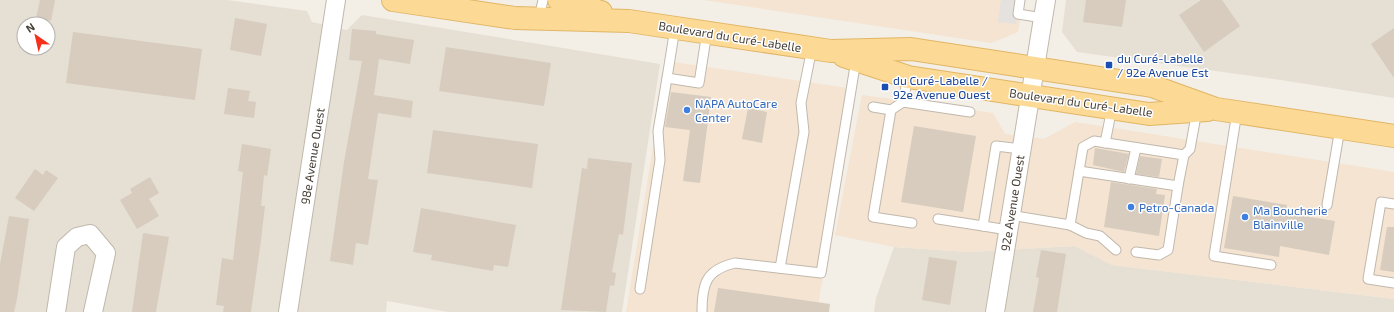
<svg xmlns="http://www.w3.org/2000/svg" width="1394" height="312" viewBox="0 0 1394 312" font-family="'Exo 2',sans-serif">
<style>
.residential{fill:#e6e0d4;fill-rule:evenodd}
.commercial{fill:#f4e4d1}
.parking{fill:#e4e1de}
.building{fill:#d7ccbe}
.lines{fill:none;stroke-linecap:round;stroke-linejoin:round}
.lane-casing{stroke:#c1b8ac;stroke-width:11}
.street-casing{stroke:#c1b8ac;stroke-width:20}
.primary-casing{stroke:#e1b665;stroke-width:24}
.lane{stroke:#fff;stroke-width:9}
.street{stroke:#fff;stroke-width:18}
.primary{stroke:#fcda95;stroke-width:22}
.transit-dot{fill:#1a4fb4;stroke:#fff;stroke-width:1.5}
.shop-dot{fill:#3f7fe0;stroke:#fff;stroke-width:1.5}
.labels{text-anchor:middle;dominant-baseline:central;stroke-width:3;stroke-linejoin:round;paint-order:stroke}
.street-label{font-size:12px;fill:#453e35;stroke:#fff}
.transit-label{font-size:12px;fill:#164399;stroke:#fff;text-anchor:start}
.shop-label{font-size:12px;fill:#366cbe;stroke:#fff;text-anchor:start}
</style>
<rect width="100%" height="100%" fill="#f3eee6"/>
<g class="residential">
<path d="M 0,0 L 227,0 L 307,11 L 312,22 L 347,30 L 362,15 L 660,64 L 622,312 L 448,312 L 387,301 L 386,312 L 0,312 ZM 24,24 L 48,24 L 48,48 L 24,48 Z"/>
<path d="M 1066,0 L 1394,0 L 1394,98 L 1281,80 L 1077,52 L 1062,32 Z"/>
<path d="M 1075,246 L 1112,265 L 1394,299 L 1394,312 L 874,312 L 876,298 L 894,247 L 969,252 Z"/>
</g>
<g class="commercial">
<path d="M 704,0 L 1023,0 L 1018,32 L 991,43 Z"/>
<path d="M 667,61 L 854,89 L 817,312 L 626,312 Z"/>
<path d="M 862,95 L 993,113 L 1005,134 L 1044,139 L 1075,122 L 1394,172 L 1394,299 L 1112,265 L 1075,246 L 969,252 L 894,247 L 835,235 Z"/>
</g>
<path class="parking" d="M 1001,0 L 1020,0 L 1016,24 L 998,22 Z"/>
<g class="building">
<path d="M 40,0 L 55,0 L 51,21 L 36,18 Z"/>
<path d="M 1086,0 L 1126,0 L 1122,27 L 1083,22 Z"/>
<path d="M 1201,0 L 1222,0 L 1240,26 L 1204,52 L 1179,15 Z"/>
<path d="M 235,18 L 267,24 L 261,56 L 230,50 Z"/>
<path d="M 1394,28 L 1394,78 L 1371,44 Z"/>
<path d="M 352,29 L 376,31 L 376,34 L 414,40 L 410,64 L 379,59 L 374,95 L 413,101 L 411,118 L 378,113 L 368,179 L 378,180 L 368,245 L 356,243 L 353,265 L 330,261 L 344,162 L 362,61 L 349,60 Z"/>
<path d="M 73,32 L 202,49 L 195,100 L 66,83 Z"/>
<path d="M 446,47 L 551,63 L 544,106 L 439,91 Z"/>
<path d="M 228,88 L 250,91 L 248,101 L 256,102 L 254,118 L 224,114 Z"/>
<path d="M 671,92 L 711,97 L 700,183 L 683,181 L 690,130 L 665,127 Z"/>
<path d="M 748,108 L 767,112 L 762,143 L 742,139 Z"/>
<path d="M 914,126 L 976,136 L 963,212 L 901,202 Z"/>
<path d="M 433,130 L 538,144 L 532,188 L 427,173 Z"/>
<path d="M 242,144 L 271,149 L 267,176 L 264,175 L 261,206 L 265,206 L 261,240 L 251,312 L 223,312 L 224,306 L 216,305 L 222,258 L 233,260 L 243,172 L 238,171 Z"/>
<path d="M 1095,148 L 1129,154 L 1124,172 L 1093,165 Z"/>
<path d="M 1140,156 L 1162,159 L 1159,177 L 1136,174 Z"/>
<path d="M 588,158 L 632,163 L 623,235 L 619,234 L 612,272 L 616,273 L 614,286 L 610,285 L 606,312 L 561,310 L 582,168 L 587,169 Z"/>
<path d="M 35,169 L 43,175 L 46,170 L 58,178 L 34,211 L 15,198 Z"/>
<path d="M 150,177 L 159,193 L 149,199 L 159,216 L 137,229 L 120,200 L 132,193 L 130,189 Z"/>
<path d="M 1111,182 L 1157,189 L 1156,194 L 1165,195 L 1159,236 L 1104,227 Z"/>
<path d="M 1233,196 L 1287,205 L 1285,213 L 1335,221 L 1329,255 L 1280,246 L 1279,257 L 1224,248 Z"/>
<path d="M 421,208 L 516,225 L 508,267 L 494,265 L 493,271 L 431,260 L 432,255 L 413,252 Z"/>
<path d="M 9,216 L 29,219 L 17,299 L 14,312 L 0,312 L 0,264 Z"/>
<path d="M 1387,227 L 1394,227 L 1394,272 L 1380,270 Z"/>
<path d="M 143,233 L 169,237 L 156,312 L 132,312 Z"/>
<path d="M 1041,250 L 1066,254 L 1057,312 L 1033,312 L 1039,278 L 1036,277 Z"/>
<path d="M 929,257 L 957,261 L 950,305 L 922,300 Z"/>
<path d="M 718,288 L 830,304 L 829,312 L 714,312 Z"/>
</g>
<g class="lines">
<defs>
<g id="lane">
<path d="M 1020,0 L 1018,14 L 1043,18"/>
<path d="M 539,18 L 543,0"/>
<path d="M 675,28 L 667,78 L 699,83 L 707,32"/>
<path d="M 908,77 L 903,102 L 970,112"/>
<path d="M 873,107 L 891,110 L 903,102"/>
<path d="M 891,110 L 873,217 L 912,223"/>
<path d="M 1237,112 L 1214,256 L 1271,265"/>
<path d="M 1105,143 L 1112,108"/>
<path d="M 1079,171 L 1083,147 L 1094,141 L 1184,155"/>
<path d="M 1129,179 L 1136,148"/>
<path d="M 1394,204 L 1381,202 L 1368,279 L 1394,283"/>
<path d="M 1327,205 L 1340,128"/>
<path d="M 1010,215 L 1070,225 L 1079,171 L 1178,186 L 1184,155 L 1190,149 L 1197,110"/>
<path d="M 938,219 L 983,226"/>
<path d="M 1070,225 L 1086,233 L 1100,236 L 1116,250"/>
<path d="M 1008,230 L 983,226 L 996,146 L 1021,149"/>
<path d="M 1136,252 L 1159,255 L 1168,250 L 1178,186"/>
<path d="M 780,268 L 804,132 L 801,103 L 812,48"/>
<path d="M 640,289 L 660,160 L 658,131 L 667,78"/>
<path d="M 702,312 C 702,285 705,270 735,263 L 821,273 L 856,60"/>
</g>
<g id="street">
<path d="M 56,312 L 66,247 L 77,237 L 90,234 L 106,253 L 93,312"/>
<path d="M 288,312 L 336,0"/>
<path d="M 995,312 L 1046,0"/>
</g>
<g id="primary">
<path d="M 393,0 L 515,18 L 629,21 L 831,51 L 911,49 L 1152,86 L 1216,109 L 1394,136"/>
<path d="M 559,0 L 601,12"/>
<path d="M 844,56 L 908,77 L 1149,114 L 1207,110"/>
</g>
</defs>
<use href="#lane" class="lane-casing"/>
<use href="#street" class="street-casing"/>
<use href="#primary" class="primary-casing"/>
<use href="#lane" class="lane"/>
<use href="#street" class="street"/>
<use href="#primary" class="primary"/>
</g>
<g class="transit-dot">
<rect x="1105" y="61" width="8" height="8" rx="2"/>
<rect x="881" y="83" width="8" height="8" rx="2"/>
</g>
<g class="shop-dot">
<circle cx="687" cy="110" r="4"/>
<circle cx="1131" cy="207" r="4"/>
<circle cx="1245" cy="217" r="4"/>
</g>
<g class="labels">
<g class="street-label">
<text transform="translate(730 36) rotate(9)">Boulevard du Curé-Labelle</text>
<text transform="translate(1081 102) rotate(8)">Boulevard du Curé-Labelle</text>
<text transform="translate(312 156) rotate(-81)">98e Avenue Ouest</text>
<text transform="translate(1012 203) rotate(-81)">92e Avenue Ouest</text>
</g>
<g class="transit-label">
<text x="1117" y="58">du Curé-Labelle<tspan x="1117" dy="14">/ 92e Avenue Est</tspan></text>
<text x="893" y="80">du Curé-Labelle /<tspan x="893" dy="14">92e Avenue Ouest</tspan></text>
</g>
<g class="shop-label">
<text x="695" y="103">NAPA AutoCare<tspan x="695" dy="14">Center</tspan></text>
<text x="1139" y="207">Petro-Canada</text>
<text x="1253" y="210">Ma Boucherie<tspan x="1253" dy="14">Blainville</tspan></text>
</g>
</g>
<g transform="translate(36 36) rotate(326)"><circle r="19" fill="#ffffff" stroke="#b5b2ae"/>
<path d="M0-3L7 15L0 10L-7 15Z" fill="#f6301a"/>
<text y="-6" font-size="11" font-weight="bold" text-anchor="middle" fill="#453e35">N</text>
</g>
</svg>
